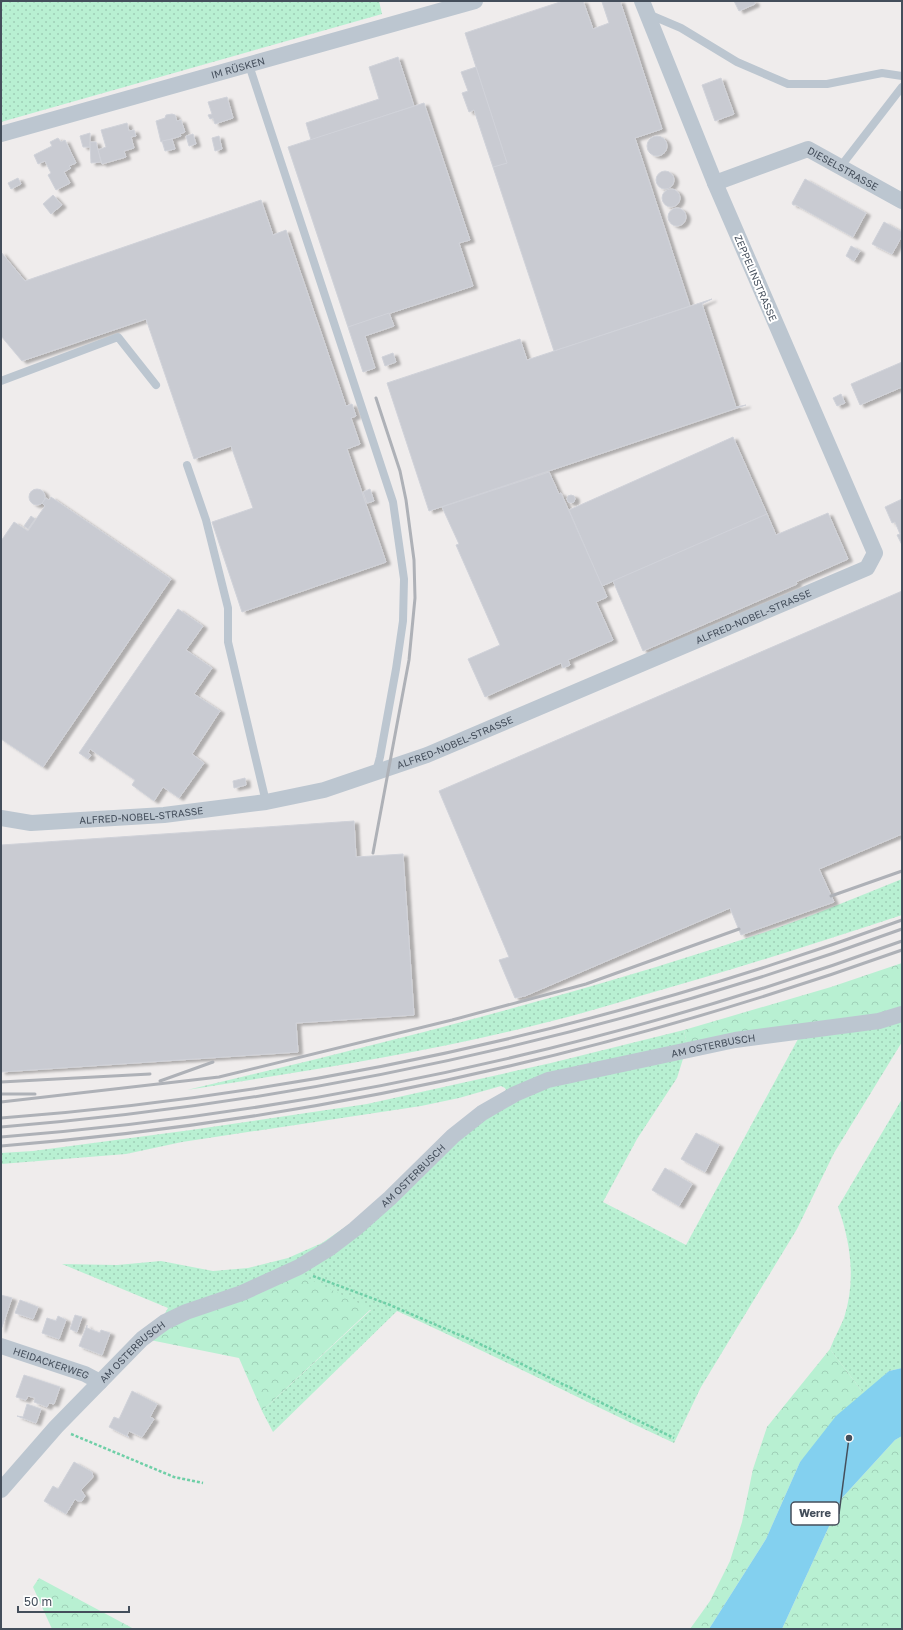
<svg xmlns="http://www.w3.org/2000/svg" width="903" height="1630" viewBox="0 0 903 1630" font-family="'Golos Text',sans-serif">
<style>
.grass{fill:url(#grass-dots)}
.forest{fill:url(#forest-crowns)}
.water{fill:#83d0ef}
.building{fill:#c9cbd2;stroke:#d0d2d9;filter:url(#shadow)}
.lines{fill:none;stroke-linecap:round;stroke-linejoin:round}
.path{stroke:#6fcfa7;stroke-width:2.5;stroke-dasharray:3 2;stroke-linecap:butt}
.service{stroke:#bcc6d0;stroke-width:8}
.minor{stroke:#bcc6d0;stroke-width:16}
.rail{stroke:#aeb1b7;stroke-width:3}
.labels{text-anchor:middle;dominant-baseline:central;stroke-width:4;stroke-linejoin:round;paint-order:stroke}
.street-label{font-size:10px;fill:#444e5b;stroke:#fff}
.leader{fill:none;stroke:#444e5b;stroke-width:1.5}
.callout-dot{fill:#444e5b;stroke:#fff;stroke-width:1.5}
.callout{fill:#fff;stroke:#444e5b;stroke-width:1.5}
.callout-label{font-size:11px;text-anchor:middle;font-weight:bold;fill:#444e5b}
</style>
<defs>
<pattern id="grass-dots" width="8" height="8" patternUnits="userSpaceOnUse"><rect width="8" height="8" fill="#b8f0d2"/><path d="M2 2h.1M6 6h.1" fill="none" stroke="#9fcfb7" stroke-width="1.8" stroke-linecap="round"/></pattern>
<pattern id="forest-crowns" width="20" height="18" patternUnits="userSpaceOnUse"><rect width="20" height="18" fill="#b8f0d2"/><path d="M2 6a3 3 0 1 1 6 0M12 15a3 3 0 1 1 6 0" fill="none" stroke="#9fcfb7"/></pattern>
<filter id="shadow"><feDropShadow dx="4.5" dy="2.5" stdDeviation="1" flood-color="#0004"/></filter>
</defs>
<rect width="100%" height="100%" fill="#efecec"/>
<g class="grass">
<path d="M 1,1 L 379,1 L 382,14 L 1,122 Z"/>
<path d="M 902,879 L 902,915 C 815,944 728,971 640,996 C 607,1006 574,1016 540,1024 C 424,1053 306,1071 187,1090 C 374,1046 562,999 744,939 C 798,922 850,900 902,879 Z"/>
<path d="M 902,1011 L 902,1042 L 834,1153 L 797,1229 L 701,1387 L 674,1443 C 581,1400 490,1353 397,1311 L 273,1432 L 262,1411 L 371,1310 L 150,1340 L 168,1308 L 62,1264 L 117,1265 L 161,1261 L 213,1271 L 248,1268 L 288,1258 L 322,1243 L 351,1223 L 506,1090 L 505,1088 L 501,1086 L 459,1098 L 421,1106 L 182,1142 L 126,1154 L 1,1164 L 1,1153 L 33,1151 L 191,1130 L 367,1104 L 551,1063 L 684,1030 L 687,1046 L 677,1078 L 637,1139 L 603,1202 L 686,1245 L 804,1028 Z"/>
<path d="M 902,1099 L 902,1368 L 889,1371 L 864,1394 L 830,1349 C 834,1338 840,1328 844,1318 C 856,1281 851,1243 838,1207 Z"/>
</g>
<g class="forest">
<path d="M 902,963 L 902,1011 L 687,1046 L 684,1030 L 831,987 Z"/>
<path d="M 299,1274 L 371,1309 L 262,1411 L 239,1358 L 150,1340 L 166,1328 Z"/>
<path d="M 830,1349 L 864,1394 L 800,1462 L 766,1539 L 709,1629 L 690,1629 L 710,1601 L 730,1561 L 742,1522 L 753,1469 L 767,1427 Z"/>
<path d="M 902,1436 L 902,1629 L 782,1629 L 842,1498 L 895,1440 Z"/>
<path d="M 39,1578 L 134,1629 L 52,1629 L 33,1587 Z"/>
</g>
<path class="water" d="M 902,1368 L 902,1436 L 895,1440 L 842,1498 L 782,1629 L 709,1629 L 766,1539 L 800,1462 L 836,1416 L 889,1371 Z"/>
<g class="building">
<path d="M 563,1 L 583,1 L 593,29 L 609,23 L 602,2 L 620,1 L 662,129 L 635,138 L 690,306 L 554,351 L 493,167 L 507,163 L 465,33 Z"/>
<path d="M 734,1 L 754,1 L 755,4 L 739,11 Z"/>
<path d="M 398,57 L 414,106 L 311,140 L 306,123 L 379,99 L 369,67 Z"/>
<path d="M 476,67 L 507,163 L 493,167 L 474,110 L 469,112 L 462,93 L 468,91 L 461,72 Z"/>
<path d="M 721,78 L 734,114 L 715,121 L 702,85 Z"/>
<path d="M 227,97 L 233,118 L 215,124 L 213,118 L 210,119 L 208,115 L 212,114 L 208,102 Z"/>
<path d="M 424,103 L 470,240 L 459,243 L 473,286 L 348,327 L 288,147 Z"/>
<path d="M 172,114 L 175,115 L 177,121 L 181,120 L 185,132 L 180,134 L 181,136 L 161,142 L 156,121 L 165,118 L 166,115 Z"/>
<path d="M 127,123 L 129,131 L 134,130 L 136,136 L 131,137 L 134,148 L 124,151 L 126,157 L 102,164 L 98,150 L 106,147 L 101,130 Z"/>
<path d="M 90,133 L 90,147 L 83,147 L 80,136 Z"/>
<path d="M 193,134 L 196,144 L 189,146 L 186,136 Z"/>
<circle cx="657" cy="146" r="10"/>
<path d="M 219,136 L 222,149 L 215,151 L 212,138 Z"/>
<path d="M 58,138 L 61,142 L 65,140 L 76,163 L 69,166 L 71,168 L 64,172 L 70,183 L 56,190 L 48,175 L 51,173 L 45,161 L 38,164 L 34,155 L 52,146 L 50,142 Z"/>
<path d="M 172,139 L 175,149 L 165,151 L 162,141 Z"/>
<path d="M 90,142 L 96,142 L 101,162 L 91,163 Z"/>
<circle cx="665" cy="180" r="9"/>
<path d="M 18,178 L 21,184 L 11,189 L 8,183 Z"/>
<path d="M 805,179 L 866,213 L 853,237 L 796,205 L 793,205 L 792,203 Z"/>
<circle cx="671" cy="198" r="9"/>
<path d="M 53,195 L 62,205 L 51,214 L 43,204 Z"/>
<path d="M 261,200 L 273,235 L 286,230 L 346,406 L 352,404 L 356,416 L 351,418 L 360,444 L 347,449 L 386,562 L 242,612 L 212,522 L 253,508 L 231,446 L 194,459 L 146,319 L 22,361 L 1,336 L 1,252 L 25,281 Z"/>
<circle cx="677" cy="217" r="9"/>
<path d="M 884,222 L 902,232 L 902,236 L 892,254 L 872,244 Z"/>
<path d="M 851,246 L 860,251 L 854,261 L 846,256 Z"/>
<path d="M 712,299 L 702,304 L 736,407 L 746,405 L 429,511 L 387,383 L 520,339 L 527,360 Z"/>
<path d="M 389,313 L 394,326 L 365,336 L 375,368 L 363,372 L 348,327 Z"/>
<path d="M 393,353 L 396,362 L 385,366 L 382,357 Z"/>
<path d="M 902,362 L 902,387 L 860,405 L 851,384 Z"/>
<path d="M 841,394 L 845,403 L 837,406 L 833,398 Z"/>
<path d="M 733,437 L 767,514 L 602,586 L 569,510 Z"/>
<path d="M 549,472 L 559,494 L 561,493 L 607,597 L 596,602 L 613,640 L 568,660 L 570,665 L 563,668 L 561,663 L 485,697 L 468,659 L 500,645 L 456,545 L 459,544 L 442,507 Z"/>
<path d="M 370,489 L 374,501 L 367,503 L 363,492 Z"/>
<circle cx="37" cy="497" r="8"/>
<circle cx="571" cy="499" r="4"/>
<path d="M 51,497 L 171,579 L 43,767 L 1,739 L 1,541 L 14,522 L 28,531 L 45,506 L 42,503 L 46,498 L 49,500 Z"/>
<path d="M 902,499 L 902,545 L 897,535 L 900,534 L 895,522 L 892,523 L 885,507 Z"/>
<path d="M 828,513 L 848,559 L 796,582 L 797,584 L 643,651 L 613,581 L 767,514 L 776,535 Z"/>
<path d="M 31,516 L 35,519 L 28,529 L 24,526 Z"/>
<path d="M 902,591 L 902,834 L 819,869 L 834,902 L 741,935 L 730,908 L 525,996 L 515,998 L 499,960 L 509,957 L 439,791 Z"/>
<path d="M 178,609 L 203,626 L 186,650 L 212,668 L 194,694 L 220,711 L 192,754 L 204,763 L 179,798 L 163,787 L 154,801 L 132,785 L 135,780 L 90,749 L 88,753 L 91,755 L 88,759 L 79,753 Z"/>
<path d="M 245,778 L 246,785 L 234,788 L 233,781 Z"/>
<path d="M 354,821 L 356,857 L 403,854 L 414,1015 L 296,1023 L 298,1052 L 1,1072 L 1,845 Z"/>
<path d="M 696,1133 L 719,1145 L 705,1172 L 681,1159 Z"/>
<path d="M 665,1168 L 692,1184 L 679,1206 L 652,1190 Z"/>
<path d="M 1,1295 L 12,1298 L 1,1330 Z"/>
<path d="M 20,1300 L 38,1307 L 33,1319 L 15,1313 Z"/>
<path d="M 75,1315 L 82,1317 L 77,1332 L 70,1329 Z"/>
<path d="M 58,1316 L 66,1320 L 59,1339 L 42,1333 L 47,1318 L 56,1321 Z"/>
<path d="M 87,1325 L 87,1328 L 100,1333 L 101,1330 L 110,1333 L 102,1355 L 79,1346 Z"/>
<path d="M 24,1375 L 60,1387 L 54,1404 L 49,1403 L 47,1407 L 34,1402 L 35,1398 L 28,1396 L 26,1400 L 16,1397 Z"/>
<path d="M 132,1391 L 157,1404 L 150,1417 L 154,1419 L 142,1437 L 129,1431 L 127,1435 L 129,1437 L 109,1427 L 114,1417 L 119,1419 Z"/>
<path d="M 27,1404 L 41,1409 L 36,1423 L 17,1416 L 23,1417 Z"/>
<path d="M 74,1462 L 92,1472 L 93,1477 L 81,1490 L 85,1496 L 82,1501 L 78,1501 L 75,1499 L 66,1514 L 44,1501 L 53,1486 L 58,1489 Z"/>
</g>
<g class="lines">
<g class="path">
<path d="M 313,1276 L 390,1305 L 478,1343 L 674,1438"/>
<path d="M 71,1434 L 174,1477 L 203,1483"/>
</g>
<g class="service">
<path d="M 648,14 L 681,28 L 737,62 L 788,84 L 827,84 L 882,73 L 902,76"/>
<path d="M 249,65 L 393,502 L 404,579 L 403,621 L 396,669 L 380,757 L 376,772"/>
<path d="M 841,166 L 902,87"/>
<path d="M 1,381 L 118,337 L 156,385"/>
<path d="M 187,465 L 206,520 L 228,608 L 228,642 L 266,802"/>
</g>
<g class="minor">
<path id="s1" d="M 1,134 L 475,1"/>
<path id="s2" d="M 715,183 L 808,149 L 902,201"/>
<path id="s3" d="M 1,818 L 31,823 L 164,815 L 266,802 L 324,790 L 427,755 L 867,568 L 875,553 L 715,183 L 642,1"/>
<path id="s4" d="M 1,1346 L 85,1374 L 100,1382"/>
<path id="s5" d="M 1,1490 L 56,1427 L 142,1339 L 165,1322 L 186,1312 L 242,1293 L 299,1267 L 330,1248 L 355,1229 L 390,1198 L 453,1136 L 482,1113 L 515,1094 L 548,1080 L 735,1040 L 879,1021 L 902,1014"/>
</g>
<g class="rail">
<path d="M 373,853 L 409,660 L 415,598 L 414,560 L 406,500 L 400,471 L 376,398"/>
<path d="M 831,896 L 902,871"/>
<path d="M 160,1081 L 213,1062"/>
<path d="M 1,1082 L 150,1074"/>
<path d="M 1,1094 L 35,1094"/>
<path d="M 1,1102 L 219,1077 L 452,1020 L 586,984 L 739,929"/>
<path d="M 1,1118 C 308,1095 612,1026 902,920"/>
<path d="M 1,1127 C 309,1102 611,1035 902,929"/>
<path d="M 1,1137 C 308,1113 613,1046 902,941"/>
<path d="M 1,1146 C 309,1121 611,1054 902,950"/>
</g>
</g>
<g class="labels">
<g class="street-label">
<text stroke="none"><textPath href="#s1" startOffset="246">IM RÜSKEN</textPath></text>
<text stroke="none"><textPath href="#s2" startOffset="139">DIESELSTRASSE</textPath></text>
<text transform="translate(756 278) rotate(67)">ZEPPELINSTRASSE</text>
<text stroke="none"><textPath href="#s3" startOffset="789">ALFRED-NOBEL-STRASSE</textPath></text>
<text stroke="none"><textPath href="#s3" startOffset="465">ALFRED-NOBEL-STRASSE</textPath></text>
<text stroke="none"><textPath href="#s3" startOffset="141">ALFRED-NOBEL-STRASSE</textPath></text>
<text stroke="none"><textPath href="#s5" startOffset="863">AM OSTERBUSCH</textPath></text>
<text stroke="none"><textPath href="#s5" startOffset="527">AM OSTERBUSCH</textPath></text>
<text stroke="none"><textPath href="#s5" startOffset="191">AM OSTERBUSCH</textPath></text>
<text stroke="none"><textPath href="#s4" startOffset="53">HEIDACKERWEG</textPath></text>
</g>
</g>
<path class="leader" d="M849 1438L839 1514"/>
<circle class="callout-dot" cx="849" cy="1438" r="4"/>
<rect class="callout" x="791" y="1502" width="48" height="23" rx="4"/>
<g class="callout-label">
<text x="815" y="1517">Werre</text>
</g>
<rect width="903" height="1630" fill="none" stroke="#444e5b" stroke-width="4"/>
<path d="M18 1606v6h111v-6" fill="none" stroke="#444e5b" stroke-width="2"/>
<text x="24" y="1606" font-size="12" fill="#444e5b" stroke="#ffffff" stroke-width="3" paint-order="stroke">50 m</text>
</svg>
